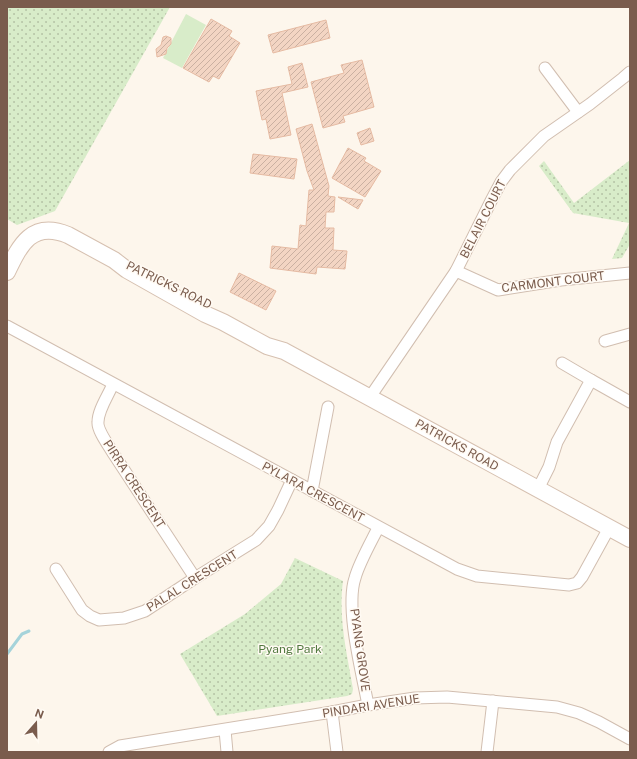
<svg xmlns="http://www.w3.org/2000/svg" width="637" height="759" viewBox="0 0 637 759" font-family="'Public Sans',sans-serif">
<style>
.grass{fill:url(#grass-dots)}
.garden{fill:#d8ecc9}
.lines{fill:none;stroke-linecap:round;stroke-linejoin:round}
.stream{stroke:#a5d3da;stroke-width:3}
.building{fill:url(#building-hatch);stroke:#e6bba3}
.street-casing{stroke:#d1beb0;stroke-width:13}
.secondary-casing{stroke:#d6c0b0;stroke-width:18}
.street{stroke:#fff;stroke-width:11}
.secondary{stroke:#fff;stroke-width:16}
.labels{text-anchor:middle;dominant-baseline:central;stroke-width:3;stroke-linejoin:round;paint-order:stroke}
.street-label{font-size:12px;fill:#7a5c4d;stroke:#fffaf3}
.park-label{font-size:12px;fill:#537a41;stroke:#fffaf3}
</style>
<defs>
<pattern id="grass-dots" width="8" height="8" patternUnits="userSpaceOnUse"><rect width="8" height="8" fill="#d8ecc9"/><path d="M2 2h.1M6 6h.1" fill="none" stroke="#b4c2a5" stroke-width="1.8" stroke-linecap="round"/></pattern>
<pattern id="building-hatch" width="6" height="6" patternUnits="userSpaceOnUse"><rect width="6" height="6" fill="#f3d5c3"/><path d="M-1 1l2-2M0 6l6-6M5 7l2-2" fill="none" stroke="#cab0a1"/></pattern>
</defs>
<rect width="100%" height="100%" fill="#fdf6ec"/>
<g class="grass">
<path d="M 7,7 L 170,7 L 55,211 L 17,225 L 7,219 Z"/>
<path d="M 630,160 L 630,244 L 622,258 L 612,259 L 629,223 L 573,213 L 539,166 L 544,161 L 574,203 Z"/>
<path d="M 295,558 L 343,581 C 338,618 347,653 353,689 L 352,694 L 347,696 L 217,716 L 180,654 L 245,614 L 281,584 Z"/>
</g>
<path class="garden" d="M 186,14 L 206,25 L 182,68 L 163,58 Z"/>
<g class="lines">
<path class="stream" d="M 7,654 L 22,634 L 29,631"/>
</g>
<g class="building">
<path d="M 211,19 L 232,31 L 229,36 L 240,43 L 219,79 L 213,76 L 209,82 L 183,68 Z"/>
<path d="M 326,20 L 330,38 L 273,53 L 268,35 Z"/>
<path d="M 166,36 L 171,38 L 171,44 L 167,48 L 166,54 L 157,57 L 156,49 L 161,45 L 163,37 Z"/>
<path d="M 362,60 L 374,107 L 343,116 L 345,122 L 323,128 L 311,82 L 344,73 L 341,65 Z"/>
<path d="M 302,63 L 308,87 L 282,93 L 291,135 L 270,139 L 266,119 L 262,120 L 256,91 L 292,84 L 288,67 Z"/>
<path d="M 312,124 L 329,186 L 328,196 L 335,197 L 334,212 L 326,212 L 325,228 L 334,228 L 333,250 L 347,251 L 345,269 L 317,267 L 316,274 L 270,268 L 272,246 L 298,249 L 300,225 L 306,226 L 309,190 L 314,190 L 307,171 L 296,129 Z"/>
<path d="M 370,128 L 374,141 L 361,145 L 357,133 Z"/>
<path d="M 348,148 L 366,158 L 364,161 L 381,171 L 365,197 L 332,178 Z"/>
<path d="M 253,154 L 297,159 L 294,179 L 250,173 Z"/>
<path d="M 338,197 L 363,200 L 358,209 Z"/>
<path d="M 239,273 L 276,291 L 266,310 L 230,292 Z"/>
</g>
<g class="lines">
<defs>
<g id="street">
<path d="M 545,68 L 578,112"/>
<path d="M 456,271 L 498,290 L 561,280 L 630,273"/>
<path d="M 7,326 L 457,569 L 477,576 L 569,585 L 577,583 L 582,577 L 609,528"/>
<path d="M 605,341 L 630,334"/>
<path d="M 562,363 L 591,380"/>
<path d="M 113,384 C 108,396 98,410 98,422 C 97,430 109,446 113,453 L 195,578"/>
<path d="M 370,397 L 456,271 L 491,201 L 501,182 L 510,170 L 544,136 L 590,104 L 623,78 L 630,72"/>
<path d="M 538,489 L 549,467 L 557,442 L 591,380 L 630,402"/>
<path d="M 312,491 L 328,407"/>
<path d="M 56,569 L 82,610 L 90,616 L 99,620 L 124,618 L 145,611 L 195,578 L 256,540 L 269,526 L 278,510 L 292,480"/>
<path d="M 368,705 C 362,673 345,608 355,578 C 359,563 371,542 378,528"/>
<path d="M 332,712 L 337,752"/>
<path d="M 225,730 L 227,752"/>
<path d="M 109,752 L 120,746 L 332,712 L 368,705 L 415,698 L 447,697 L 557,707 L 579,713 L 599,722 L 630,739"/>
<path d="M 487,752 L 493,701"/>
</g>
<path id="secondary" d="M 7,272 C 20,245 32,220 68,235 L 114,260 L 127,270 L 205,314 L 223,322 L 267,346 L 284,351 L 630,539"/>
</defs>
<use href="#street" class="street-casing"/>
<use href="#secondary" class="secondary-casing"/>
<use href="#street" class="street"/>
<use href="#secondary" class="secondary"/>
</g>
<g class="labels">
<g class="street-label">
<text transform="translate(483 219) rotate(-63)">BELAIR COURT</text>
<text transform="translate(553 282) rotate(-7)">CARMONT COURT</text>
<text transform="translate(169 285) rotate(26)">PATRICKS ROAD</text>
<text transform="translate(457 445) rotate(29)">PATRICKS ROAD</text>
<text transform="translate(134 484) rotate(57)">PIRRA CRESCENT</text>
<text transform="translate(313 492) rotate(28)">PYLARA CRESCENT</text>
<text transform="translate(192 581) rotate(-32)">PALAL CRESCENT</text>
<text transform="translate(360 650) rotate(82)">PYANG GROVE</text>
<text transform="translate(371 706) rotate(-9)">PINDARI AVENUE</text>
</g>
<g class="park-label">
<text x="290" y="649">Pyang Park</text>
</g>
</g>
<rect width="637" height="759" fill="none" stroke="#7a5c4d" stroke-width="16"/>
<g transform="translate(36 723) rotate(20)" stroke="#fffaf3" stroke-width="3" paint-order="stroke">
<path d="M0-3L7 15L0 10L-7 15Z" fill="#7a5c4d"/>
<text y="-6" font-size="11" font-weight="bold" text-anchor="middle" fill="#7a5c4d">N</text>
</g>
</svg>
